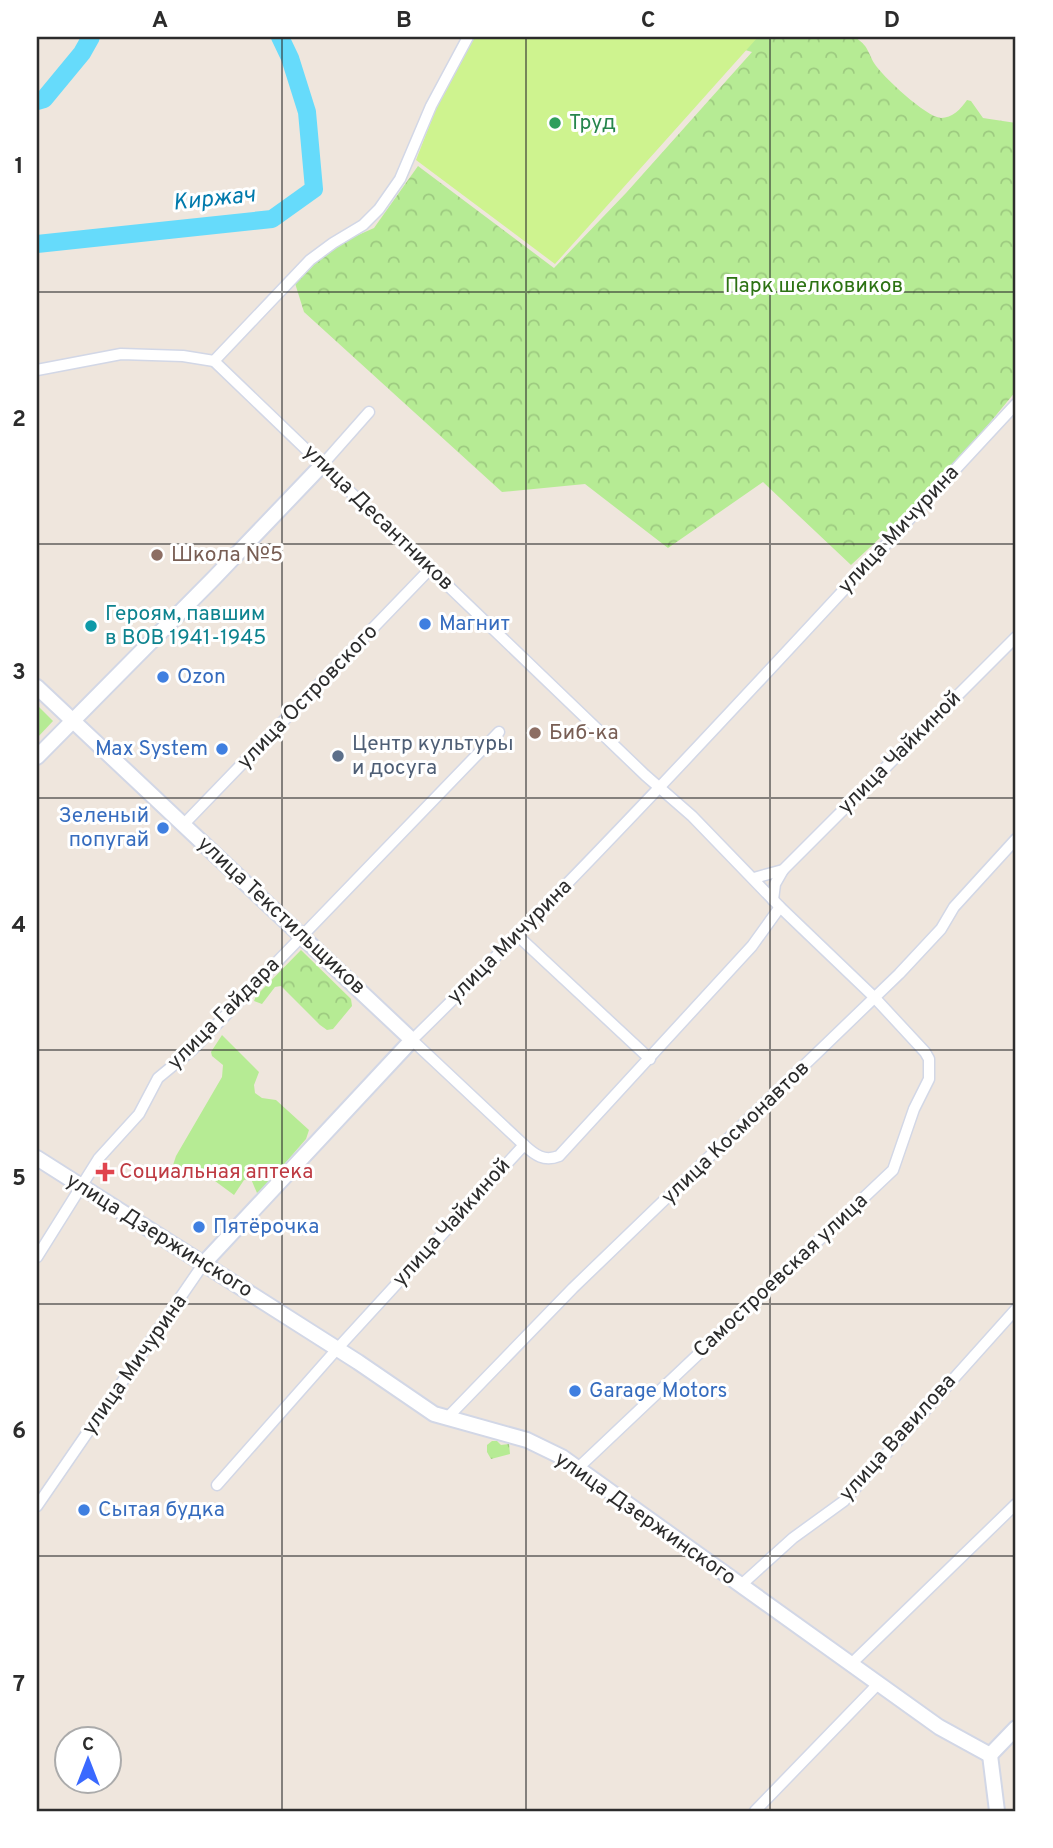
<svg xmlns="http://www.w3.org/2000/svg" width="1053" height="1848" viewBox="0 0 1053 1848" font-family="Overpass,sans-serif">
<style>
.grass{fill:url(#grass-tufts)}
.forest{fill:url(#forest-crowns)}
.park{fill:#b6eb94}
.pitch{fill:#cef38f}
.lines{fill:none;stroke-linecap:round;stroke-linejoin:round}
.river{stroke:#66dbfb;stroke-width:18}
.street-casing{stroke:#d2d7e6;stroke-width:13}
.secondary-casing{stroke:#d2d7e6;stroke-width:18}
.street{stroke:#fff;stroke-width:10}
.secondary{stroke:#fff;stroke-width:14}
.grid{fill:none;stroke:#2c2c2c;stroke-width:2;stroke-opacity:0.55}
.leisure-dot{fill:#2e9e5b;stroke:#fff;stroke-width:2.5}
.education-dot{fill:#8d6e63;stroke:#fff;stroke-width:2.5}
.shop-dot{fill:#3f7fe0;stroke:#fff;stroke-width:2.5}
.culture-dot{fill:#0f9aa8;stroke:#fff;stroke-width:2.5}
.service-dot{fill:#5c6f8a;stroke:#fff;stroke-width:2.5}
.health-dot{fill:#e0444e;stroke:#fff;stroke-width:2.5}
.labels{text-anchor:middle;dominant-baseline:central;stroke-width:6;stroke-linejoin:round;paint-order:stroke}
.leisure-label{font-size:21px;fill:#27864d;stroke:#fff;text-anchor:start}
.park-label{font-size:21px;fill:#2c7213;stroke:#fff}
.street-label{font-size:21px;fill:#2c2c2c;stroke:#fff}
.education-label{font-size:21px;fill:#785e54;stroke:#fff;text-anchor:start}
.culture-label{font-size:21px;fill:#0d838f;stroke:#fff;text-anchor:start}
.shop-label{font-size:21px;fill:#366cbe;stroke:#fff;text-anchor:start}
.service-label{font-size:21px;fill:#4e5e75;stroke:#fff;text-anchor:start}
.health-label{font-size:21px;fill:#be3a42;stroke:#fff;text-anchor:start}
.water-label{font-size:23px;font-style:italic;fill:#007aac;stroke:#fff}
.neatline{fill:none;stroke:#2c2c2c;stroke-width:2.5}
.grid-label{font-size:23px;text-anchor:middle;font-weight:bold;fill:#2c2c2c}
</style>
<defs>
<pattern id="grass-tufts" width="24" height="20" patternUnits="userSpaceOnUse" patternTransform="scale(1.75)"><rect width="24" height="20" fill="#b6eb94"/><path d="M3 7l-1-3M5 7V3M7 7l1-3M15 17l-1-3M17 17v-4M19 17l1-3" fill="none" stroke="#9dca80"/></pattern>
<pattern id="forest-crowns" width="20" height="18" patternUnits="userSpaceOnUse" patternTransform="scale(1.75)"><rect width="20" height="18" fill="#b6eb94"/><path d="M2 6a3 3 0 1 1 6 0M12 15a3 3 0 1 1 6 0" fill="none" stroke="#9dca80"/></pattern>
</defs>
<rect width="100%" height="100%" fill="#efe6dd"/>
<path class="grass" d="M 497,1441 L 501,1445 L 509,1444 L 510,1454 L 491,1459 L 487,1452 L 487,1445 L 492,1441 Z"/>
<g class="forest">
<path d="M 714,37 L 855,37 C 868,46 867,50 874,63 C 882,76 926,117 941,118 C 952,118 961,109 967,100 L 971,101 L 983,118 L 1016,123 L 1016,391 L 945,477 L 851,565 L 763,482 L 668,548 L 585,484 L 502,492 L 304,312 L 294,280 L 329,248 L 374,228 L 418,166 L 554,268 L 626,193 L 752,52 L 731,46 Z"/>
<path d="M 301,950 L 351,999 L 352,1006 L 333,1029 L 327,1030 L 320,1025 L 281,986 L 275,987 L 262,1004 L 254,1001 L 256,996 Z"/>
</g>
<g class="park">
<path d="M 37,705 L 53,721 L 37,738 Z"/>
<path d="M 222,1035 L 259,1072 L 254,1085 L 255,1093 L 262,1098 L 276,1100 L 309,1130 L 306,1139 L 262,1190 L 257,1193 L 251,1179 L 244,1180 L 234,1195 L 215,1181 L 199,1173 L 181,1174 L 173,1165 L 176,1156 L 222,1077 L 223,1065 L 212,1056 L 211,1052 Z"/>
</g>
<path class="pitch" d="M 468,37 L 758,37 L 555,264 L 416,160 L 439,101 L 437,98 Z"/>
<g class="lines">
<g class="river">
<path d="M 37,101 L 44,99 L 82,53 L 91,37"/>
<path d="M 37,244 L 272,219 L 314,189 L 307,112 L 290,58 L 280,37"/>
</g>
<defs>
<g id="street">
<path d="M 214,361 L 645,775 L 692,816 L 780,907 L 874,997 L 925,1052 L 929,1059 L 929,1079 L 914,1109 L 893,1170 L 578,1468"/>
<path d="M 37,370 L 121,354 L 183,356 L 214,361 L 310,260 L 333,243 L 363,225 L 379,209 L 400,179 L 431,106 L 468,37"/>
<path d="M 323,464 L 369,412"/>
<path d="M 184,824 L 431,568"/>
<path d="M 754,878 L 783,870 L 1016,637"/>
<path d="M 773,900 L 775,884 L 783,870"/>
<path d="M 518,936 L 650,1059"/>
<path d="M 524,1145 L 412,1040 C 621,835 817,618 1016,404"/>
<path d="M 37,1257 L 99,1158 L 139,1114 L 158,1078 L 192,1050 L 499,732"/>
<path d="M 446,1419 L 573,1288 L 899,974 L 941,929 L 954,907 L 1016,839"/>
<path d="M 217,1485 L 337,1349 L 524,1145 C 535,1155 544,1162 559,1156 L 752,946 L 780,907"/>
<path d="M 37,1506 L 204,1263"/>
<path d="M 740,1586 L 793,1538 L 844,1501 L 1016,1309"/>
<path d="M 850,1665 L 1016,1504"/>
<path d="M 755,1811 L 878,1684"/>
</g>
<g id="secondary">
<path d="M 37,687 L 412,1040 L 204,1263"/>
<path d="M 37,757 L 214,578 L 323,464"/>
<path d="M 37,1158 L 358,1362 L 434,1414 L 527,1440 L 562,1457 L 939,1727 L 990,1755"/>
<path d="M 990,1755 L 997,1811"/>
<path d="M 990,1755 L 1016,1728"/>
</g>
</defs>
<use href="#street" class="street-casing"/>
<use href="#secondary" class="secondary-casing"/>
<use href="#street" class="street"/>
<use href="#secondary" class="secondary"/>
</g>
<path class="grid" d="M 282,37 L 282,1811M 526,37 L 526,1811M 770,37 L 770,1811M 37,292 L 1016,292M 37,544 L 1016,544M 37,798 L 1016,798M 37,1050 L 1016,1050M 37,1304 L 1016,1304M 37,1556 L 1016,1556"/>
<circle class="leisure-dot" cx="555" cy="123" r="7"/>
<g class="education-dot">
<circle cx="157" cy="555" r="7"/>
<circle cx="535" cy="733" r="7"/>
</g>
<g class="shop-dot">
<circle cx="425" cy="624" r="7"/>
<circle cx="163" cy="677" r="7"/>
<circle cx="222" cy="749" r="7"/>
<circle cx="163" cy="828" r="7"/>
<circle cx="199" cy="1227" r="7"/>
<circle cx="575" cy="1391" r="7"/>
<circle cx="84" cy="1510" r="7"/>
</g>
<circle class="culture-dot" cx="91" cy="626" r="7"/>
<circle class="service-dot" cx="338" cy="756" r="7"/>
<path class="health-dot" d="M101.5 1161.5h7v7h7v7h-7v7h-7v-7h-7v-7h7z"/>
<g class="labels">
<g class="leisure-label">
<text x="569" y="123">Труд</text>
</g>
<g class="park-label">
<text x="814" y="286">Парк шелковиков</text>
</g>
<g class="street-label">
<text transform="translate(378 518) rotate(44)">улица Десантников</text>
<text transform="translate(899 530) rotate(-47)">улица Мичурина</text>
<text transform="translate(308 697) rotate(-46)">улица Островского</text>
<text transform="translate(900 753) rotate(-45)">улица Чайкиной</text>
<text transform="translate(281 916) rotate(43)">улица Текстильщиков</text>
<text transform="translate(510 942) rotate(-45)">улица Мичурина</text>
<text transform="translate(224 1014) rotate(-45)">улица Гайдара</text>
<text transform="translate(736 1133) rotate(-44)">улица Космонавтов</text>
<text transform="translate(452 1223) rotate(-48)">улица Чайкиной</text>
<text transform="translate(159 1236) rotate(32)">улица Дзержинского</text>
<text transform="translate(781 1276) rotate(-43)">Самостроевская улица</text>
<text transform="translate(135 1365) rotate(-55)">улица Мичурина</text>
<text transform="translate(898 1438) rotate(-48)">улица Вавилова</text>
<text transform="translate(645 1519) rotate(35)">улица Дзержинского</text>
</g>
<g class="education-label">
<text x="171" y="555">Школа №5</text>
<text x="549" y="733">Биб-ка</text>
</g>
<g class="culture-label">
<text x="105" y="614">Героям, павшим<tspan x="105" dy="24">в ВОВ 1941-1945</tspan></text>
</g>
<g class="shop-label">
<text x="439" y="624">Магнит</text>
<text x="177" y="677">Ozon</text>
<text x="208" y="749" text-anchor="end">Max System</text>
<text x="149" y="816" text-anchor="end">Зеленый<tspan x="149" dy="24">попугай</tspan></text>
<text x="213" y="1227">Пятёрочка</text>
<text x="589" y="1391">Garage Motors</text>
<text x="98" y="1510">Сытая будка</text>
</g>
<g class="service-label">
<text x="352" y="744">Центр культуры<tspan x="352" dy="24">и досуга</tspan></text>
</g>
<g class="health-label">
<text x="119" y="1172">Социальная аптека</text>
</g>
<g class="water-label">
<text transform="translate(214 200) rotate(-6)">Киржач</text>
</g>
</g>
<rect width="1053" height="1848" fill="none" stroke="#ffffff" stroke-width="77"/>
<g transform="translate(88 1760)"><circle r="33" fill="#ffffff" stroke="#ababab" stroke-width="2"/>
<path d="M0-5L12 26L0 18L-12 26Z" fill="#3a69ff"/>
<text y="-10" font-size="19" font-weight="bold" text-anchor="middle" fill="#2c2c2c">С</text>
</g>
<rect x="38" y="38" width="976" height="1772" class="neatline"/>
<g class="grid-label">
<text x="160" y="27">A</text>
<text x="404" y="27">B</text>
<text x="648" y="27">C</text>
<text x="892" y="27">D</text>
<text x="19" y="173">1</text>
<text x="19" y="426">2</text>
<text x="19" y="679">3</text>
<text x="19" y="932">4</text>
<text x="19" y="1185">5</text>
<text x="19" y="1438">6</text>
<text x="19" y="1691">7</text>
</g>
</svg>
